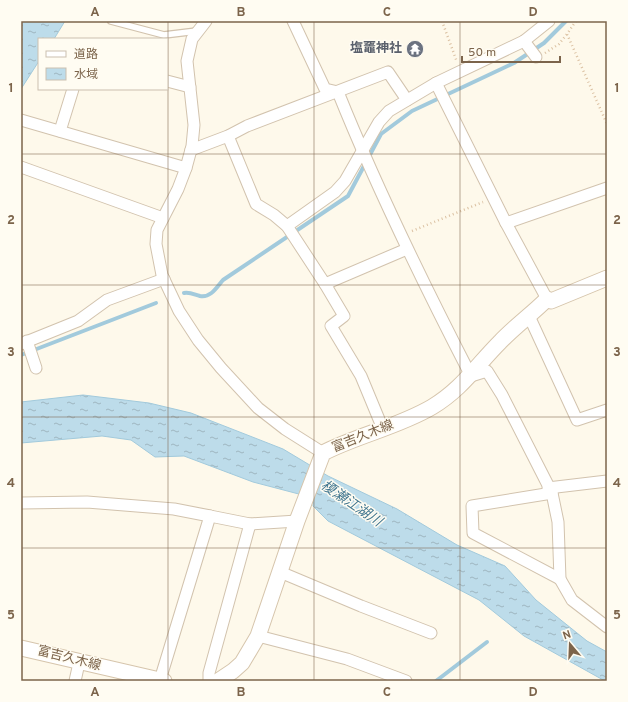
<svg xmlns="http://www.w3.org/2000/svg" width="628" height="702" viewBox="0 0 628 702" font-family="Overpass,'Noto Sans JP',sans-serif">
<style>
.water{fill:url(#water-ripples);stroke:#a2cadc}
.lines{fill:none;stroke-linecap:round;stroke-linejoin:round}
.stream{stroke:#a2cadc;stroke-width:4}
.lane-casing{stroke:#d2c3ae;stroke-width:8}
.street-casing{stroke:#d2c3ae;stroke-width:13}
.secondary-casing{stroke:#d6c5ac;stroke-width:17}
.path{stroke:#dbc1a2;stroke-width:2.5;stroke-dasharray:1 3;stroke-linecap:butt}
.lane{stroke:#fff;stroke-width:5.5}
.street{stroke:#fff;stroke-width:11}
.secondary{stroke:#fff;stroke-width:15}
.grid{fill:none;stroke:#7c644b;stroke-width:1;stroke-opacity:0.55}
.labels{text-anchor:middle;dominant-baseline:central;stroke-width:3;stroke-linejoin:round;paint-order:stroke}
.worship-label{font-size:13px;font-weight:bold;fill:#5b616d;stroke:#fffcf2;text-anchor:end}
.street-label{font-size:13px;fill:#7c644b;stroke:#fffcf2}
.water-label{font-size:14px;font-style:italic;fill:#427790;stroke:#fffcf2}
.neatline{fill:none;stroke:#7c644b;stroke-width:1.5}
.grid-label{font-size:13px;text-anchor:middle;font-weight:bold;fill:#7c644b}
</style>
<defs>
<pattern id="water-ripples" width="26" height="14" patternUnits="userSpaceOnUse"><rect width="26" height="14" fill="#bddcea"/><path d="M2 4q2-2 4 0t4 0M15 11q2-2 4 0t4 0" fill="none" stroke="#9fb6c0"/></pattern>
</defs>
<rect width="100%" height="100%" fill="#fef9eb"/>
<g class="water">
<path d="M 21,21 L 65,21 L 54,39 L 39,39 L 39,61 L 21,89 Z"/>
<path d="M 83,395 L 149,403 L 191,413 L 283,449 L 328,476 L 397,509 L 457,545 L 505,566 L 536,600 L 587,641 L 607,652 L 607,681 L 605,681 L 524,636 L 479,600 L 328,521 L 313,506 L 314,498 L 253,482 L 184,456 L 155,457 L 131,440 L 102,436 L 21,443 L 21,402 Z"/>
</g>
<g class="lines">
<g class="stream">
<path d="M 184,293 C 190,292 193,294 200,296 C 211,298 217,287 223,280 L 348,196 L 381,134 L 412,111 L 514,63 L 544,43 L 566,21"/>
<path d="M 21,355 L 156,303"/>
<path d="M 436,681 L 487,642"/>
</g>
<defs>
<path id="lane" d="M 111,21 L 164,35 L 197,31"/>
<g id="street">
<path d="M 206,21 L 192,39 L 187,61 L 194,125 L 192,146 L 186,168 L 178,189 L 157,230 L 156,244 L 162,275 L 179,311 L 198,340 L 221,368 L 258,408 L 285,429 L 323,453"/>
<path d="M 293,21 L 325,89 L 338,92 C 377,189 423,283 471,376 L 487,371 L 502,395 L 552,493 L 558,522 L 560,579 L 572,600 L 607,627"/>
<path d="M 524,41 L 536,57"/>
<path d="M 167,81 L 190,87"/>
<path d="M 436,83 L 506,223 L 547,299"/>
<path d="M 21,120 L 186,168"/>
<path d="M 60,131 L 73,89"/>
<path d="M 228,136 L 256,204 L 274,215 L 287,226 L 325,284 L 407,249"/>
<path d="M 191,150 L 228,136 L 247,126 L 388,72 L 407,100"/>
<path d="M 21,167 L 163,218"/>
<path d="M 506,223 L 607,188"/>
<path d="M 287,226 L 335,192 L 345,181 L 379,122 L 389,111 L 436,83 L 524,41 L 549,21"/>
<path d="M 325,284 L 344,316 L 331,326 L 361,376 L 383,429"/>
<path d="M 529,316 L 577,420 L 607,410"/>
<path d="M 27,341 L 36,368"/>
<path d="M 21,344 L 78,321 L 107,300 L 164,279"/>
<path d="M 548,488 L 607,481"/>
<path d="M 552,493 L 472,506 L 473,533 L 560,579"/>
<path d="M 21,503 L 87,502 L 174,509 L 210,516"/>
<path d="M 280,572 L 361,606 L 431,633"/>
<path d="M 258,636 L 347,659 L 406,681"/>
<path d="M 160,680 L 210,516 L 250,524 L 297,521"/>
<path d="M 75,681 L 79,663"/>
<path d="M 209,681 L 209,673 L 250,524"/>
</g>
<g id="secondary">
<path d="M 21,648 L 164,681"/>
<path d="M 218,681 L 233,671 L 242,663 L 258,636 L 297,521 L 323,453 C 358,435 398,427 432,407 C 462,389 476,366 500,342 C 514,327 532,314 547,299 L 551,301 L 607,278"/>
</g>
</defs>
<use href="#lane" class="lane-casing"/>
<use href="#street" class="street-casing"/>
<use href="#secondary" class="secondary-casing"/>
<g class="path">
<path d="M 442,21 L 457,62"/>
<path d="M 576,21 L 567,34 L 607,124"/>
<path d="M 545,53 L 559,44 L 567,34"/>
<path d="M 412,231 L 483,202"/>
</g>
<use href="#lane" class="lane"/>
<use href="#street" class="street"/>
<use href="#secondary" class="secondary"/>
</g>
<path class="grid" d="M 168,21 L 168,681M 314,21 L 314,681M 460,21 L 460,681M 21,154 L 607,154M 21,285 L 607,285M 21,417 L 607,417M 21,548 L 607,548"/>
<defs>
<symbol id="temple-disc" viewBox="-11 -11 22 22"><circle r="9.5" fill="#6b7280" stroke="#fffcf2"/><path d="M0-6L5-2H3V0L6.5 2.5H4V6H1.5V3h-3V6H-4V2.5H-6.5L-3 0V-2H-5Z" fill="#fff"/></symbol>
</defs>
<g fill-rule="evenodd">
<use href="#temple-disc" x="405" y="39" width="20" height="20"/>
</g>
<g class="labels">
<g class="worship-label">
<text x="402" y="49">塩竈神社</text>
</g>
<g class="street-label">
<text transform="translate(363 437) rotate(-22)">富吉久木線</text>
<text transform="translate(69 659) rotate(14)">富吉久木線</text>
</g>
<g class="water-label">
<text transform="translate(351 504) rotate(34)">榎瀬江湖川</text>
</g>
</g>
<rect width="628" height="702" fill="none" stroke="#fffcf2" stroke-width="44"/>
<rect x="38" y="38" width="130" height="52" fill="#fffcf2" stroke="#cbbfaf"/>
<rect x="46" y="51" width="20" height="6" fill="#ffffff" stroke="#cbbfaf"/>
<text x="74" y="58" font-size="12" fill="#7c644b">道路</text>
<rect x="46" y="68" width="20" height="12" fill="url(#water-ripples)" stroke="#cbbfaf"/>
<text x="74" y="78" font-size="12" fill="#7c644b">水域</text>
<g transform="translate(570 644) rotate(341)" stroke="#fffcf2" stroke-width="3" paint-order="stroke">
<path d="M0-3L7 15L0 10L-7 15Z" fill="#7c644b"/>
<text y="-6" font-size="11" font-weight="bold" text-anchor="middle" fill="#7c644b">N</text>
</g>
<path d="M462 56v6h98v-6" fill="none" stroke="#7c644b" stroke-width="2"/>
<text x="468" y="56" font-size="12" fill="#7c644b" stroke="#fffcf2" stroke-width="3" paint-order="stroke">50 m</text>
<rect x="22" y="22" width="584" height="658" class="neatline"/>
<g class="grid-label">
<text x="95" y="16">A</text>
<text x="241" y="16">B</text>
<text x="387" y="16">C</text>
<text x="533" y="16">D</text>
<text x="11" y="92">1</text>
<text x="617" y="92">1</text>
<text x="11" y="224">2</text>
<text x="617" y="224">2</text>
<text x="11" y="356">3</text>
<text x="617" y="356">3</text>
<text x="11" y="487">4</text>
<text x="617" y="487">4</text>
<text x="11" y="619">5</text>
<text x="617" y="619">5</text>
<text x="95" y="696">A</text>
<text x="241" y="696">B</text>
<text x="387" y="696">C</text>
<text x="533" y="696">D</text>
</g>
</svg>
